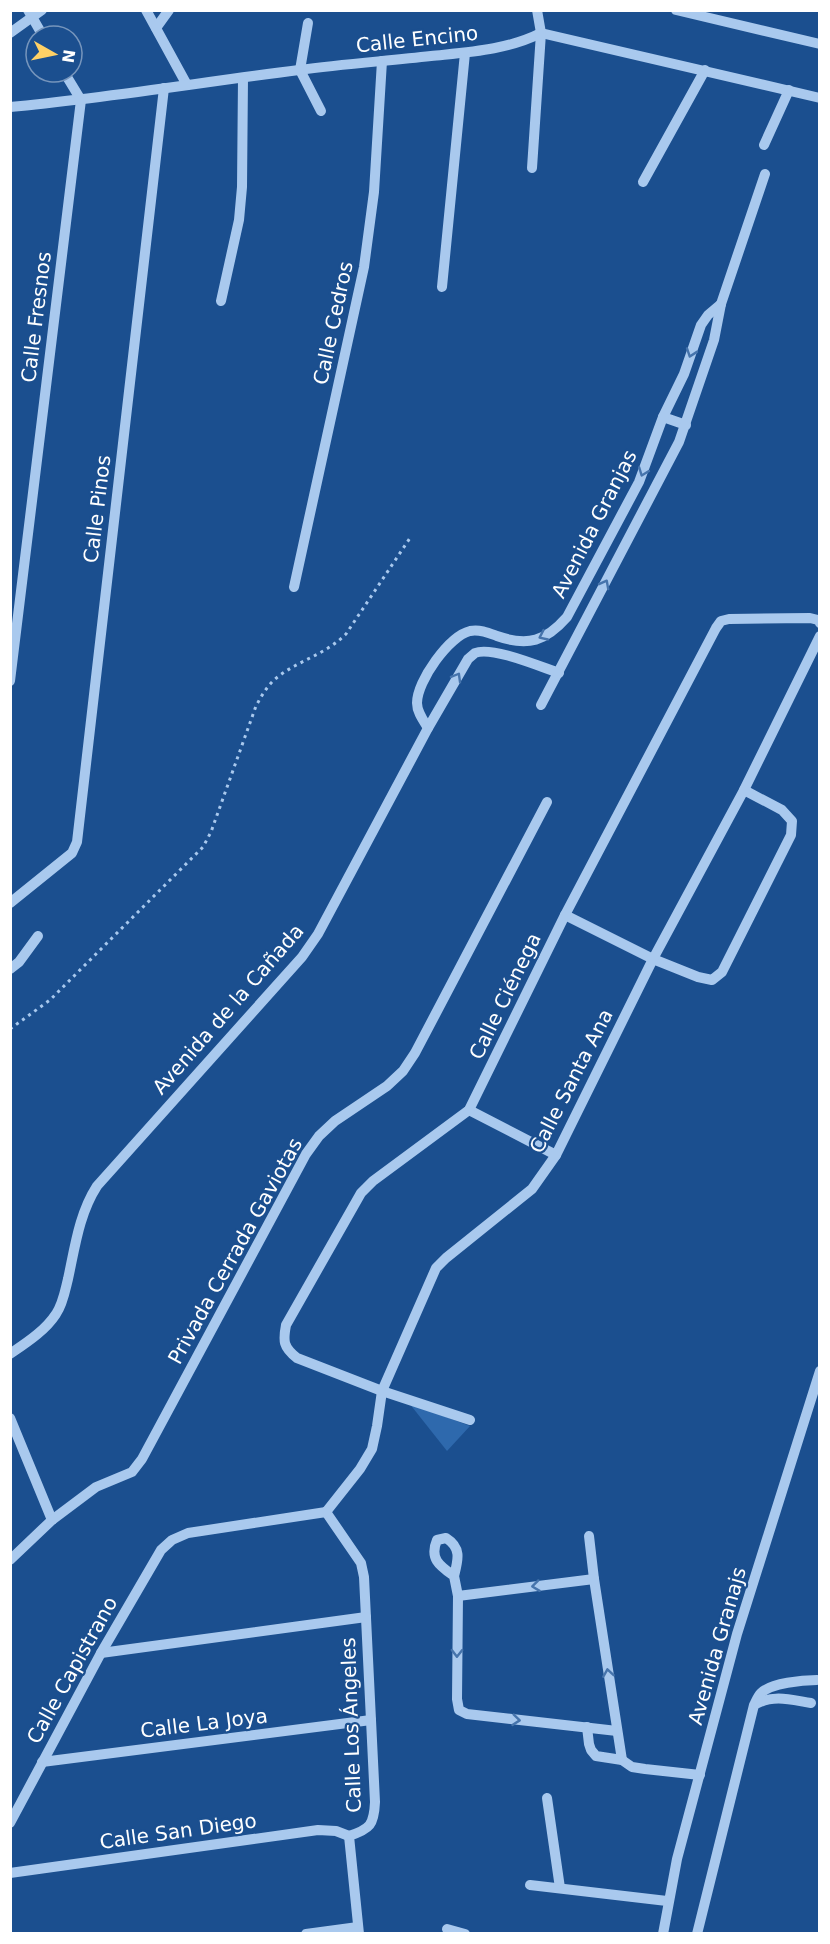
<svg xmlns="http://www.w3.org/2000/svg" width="830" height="1944" viewBox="0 0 830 1944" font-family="'DejaVu Sans',sans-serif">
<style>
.green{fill:#2e69ad}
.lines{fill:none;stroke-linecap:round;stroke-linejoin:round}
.path{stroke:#a9c9ee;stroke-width:3;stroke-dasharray:3 4.5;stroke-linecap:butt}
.minor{stroke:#a9c9ee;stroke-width:10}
.oneway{stroke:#4674ac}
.labels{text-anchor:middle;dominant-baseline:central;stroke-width:4.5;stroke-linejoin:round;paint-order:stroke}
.street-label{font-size:20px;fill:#fff;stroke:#1b4f8f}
</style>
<rect width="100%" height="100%" fill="#1b4f8f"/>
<path class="green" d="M 409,1403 L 470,1426 L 447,1451 Z"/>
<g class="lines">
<path class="path" d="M 10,1029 L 50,1000 L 203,847 L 211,832 L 256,706 C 262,695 268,684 279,676 C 300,660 326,654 346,634 L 410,538"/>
<g class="minor">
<path d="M 28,10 L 43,36"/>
<path d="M 146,10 L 187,85"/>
<path d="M 676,10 L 820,44"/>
<path d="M 308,23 L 300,70 L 321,111"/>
<path d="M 156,28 L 169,10"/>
<path d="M 10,33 L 42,10"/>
<path d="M 10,107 C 107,98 203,82 299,70 C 343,64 387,61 431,56 C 469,52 507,50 541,33 L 820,98"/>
<path d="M 764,145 L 789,90"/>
<path d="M 532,168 L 541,33 L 537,10"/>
<path d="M 643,182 L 705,70"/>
<path d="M 442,287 L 465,53"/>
<path d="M 221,301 L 239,220 L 242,187 L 243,78"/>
<path d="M 663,417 L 686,425"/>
<path d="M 294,587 L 364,267 L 374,192 L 382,61"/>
<path d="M 10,681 L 81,100 L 64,72"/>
<path d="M 541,705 L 679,442 L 714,340 L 721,304 L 765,174"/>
<path d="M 428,728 C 423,720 417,712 417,703 C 417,681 449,636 470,631 C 480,629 489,633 497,636 C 528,647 546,641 567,617 L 639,482 L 663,417 L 684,374 L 701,325 L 708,315 L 721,304"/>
<path d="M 10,903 L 72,853 L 77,842 L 164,88"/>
<path d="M 565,915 L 653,959 L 698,977 L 712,980 L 722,972 L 791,835 L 792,821 L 782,810 L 744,790"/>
<path d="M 10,969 L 19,962 L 38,936"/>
<path d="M 469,1110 L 556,1155"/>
<path d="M 10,1354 C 26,1343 45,1331 56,1314 C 63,1304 65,1291 68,1279 C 75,1247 79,1214 97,1186 L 302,957 L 318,934 L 428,728 L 468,659 C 468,659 475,653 475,653 C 492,646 541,667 559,673"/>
<path d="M 10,1418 L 52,1520"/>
<path d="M 470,1420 L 382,1391 L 297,1358 C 283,1347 283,1341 286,1325 L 361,1193 L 373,1181 L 469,1110 L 565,915 L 716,628 L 721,621 L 729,619 L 810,618 L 818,620 L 820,623"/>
<path d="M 326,1512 L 360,1469 L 372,1449 L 377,1426 L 382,1391 L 436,1268 L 446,1258 L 532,1189 L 556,1155 L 653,959 L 744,790 L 820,636"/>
<path d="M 326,1512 L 361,1563 L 364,1577 L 375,1802 C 374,1825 370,1829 349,1836 L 359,1934"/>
<path d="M 589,1536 L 594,1579 L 622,1760"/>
<path d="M 10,1560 L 52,1520 L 96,1487 L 132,1472 L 142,1459 L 306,1154 L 319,1136 L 335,1121 L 387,1086 L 403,1071 L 415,1053 L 547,802"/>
<path d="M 454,1576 C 458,1560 462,1548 446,1538 L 437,1540 C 429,1559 440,1566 454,1576 L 458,1596 L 457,1699 L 459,1710 L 467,1714 L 617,1731"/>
<path d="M 458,1596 L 594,1579"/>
<path d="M 101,1653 L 366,1617"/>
<path d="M 756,1704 C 774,1694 792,1700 811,1703"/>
<path d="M 587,1727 L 589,1744 L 591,1750 L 596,1756 L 622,1760 L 632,1767 L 645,1769 L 700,1775"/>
<path d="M 42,1762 L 371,1720"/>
<path d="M 547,1798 L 560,1888"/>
<path d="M 10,1823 L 101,1653 L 161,1550 L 172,1540 L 188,1533 L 326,1512"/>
<path d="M 10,1873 L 318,1830 L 336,1831 L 349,1836"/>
<path d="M 530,1885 L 667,1901"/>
<path d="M 447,1929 L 465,1934"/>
<path d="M 306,1934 L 358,1927"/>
<path d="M 663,1934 L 677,1859 L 737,1634 L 820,1371"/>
<path d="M 697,1934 L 754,1705 C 756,1701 758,1696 761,1693 C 771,1683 803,1680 817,1680"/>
</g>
</g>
<defs><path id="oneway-chevron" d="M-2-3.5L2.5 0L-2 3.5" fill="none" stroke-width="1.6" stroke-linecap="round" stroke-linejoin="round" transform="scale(1.5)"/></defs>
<g class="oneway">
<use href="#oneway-chevron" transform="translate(691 353) rotate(109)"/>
<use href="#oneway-chevron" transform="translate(643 472) rotate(111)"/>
<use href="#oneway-chevron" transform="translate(605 584) rotate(-62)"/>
<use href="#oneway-chevron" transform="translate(543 636) rotate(155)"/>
<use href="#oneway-chevron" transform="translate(457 677) rotate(-60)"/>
<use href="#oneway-chevron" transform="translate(536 1586) rotate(173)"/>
<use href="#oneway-chevron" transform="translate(457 1653) rotate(91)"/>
<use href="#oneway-chevron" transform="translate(608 1673) rotate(-99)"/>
<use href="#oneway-chevron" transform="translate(516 1720) rotate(6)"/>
</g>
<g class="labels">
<g class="street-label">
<text transform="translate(417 39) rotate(-6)">Calle Encino</text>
<text transform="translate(36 317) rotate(-83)">Calle Fresnos</text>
<text transform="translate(333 323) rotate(-78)">Calle Cedros</text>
<text transform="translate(97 509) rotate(-83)">Calle Pinos</text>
<text transform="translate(594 524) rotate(-63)">Avenida Granjas</text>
<text transform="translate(505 996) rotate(-64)">Calle Ciénega</text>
<text transform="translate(228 1009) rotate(-49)">Avenida de la Cañada</text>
<text transform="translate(571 1081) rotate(-63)">Calle Santa Ana</text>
<text transform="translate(235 1251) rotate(-61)">Privada Cerrada Gaviotas</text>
<text transform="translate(717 1646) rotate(-74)">Avenida Granajs</text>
<text transform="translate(72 1670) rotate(-61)">Calle Capistrano</text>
<text transform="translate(204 1723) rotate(-7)">Calle La Joya</text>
<text transform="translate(351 1725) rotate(-92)">Calle Los Ángeles</text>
<text transform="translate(178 1831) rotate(-8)">Calle San Diego</text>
</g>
</g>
<rect width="830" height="1944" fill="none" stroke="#ffffff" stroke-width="24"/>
<g transform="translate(54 54) rotate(99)"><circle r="28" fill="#1b4f8f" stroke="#7695bc" stroke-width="1.5"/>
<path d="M0-4.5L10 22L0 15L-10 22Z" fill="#ffd166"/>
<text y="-9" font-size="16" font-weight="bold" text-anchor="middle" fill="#ffffff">N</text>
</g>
</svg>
